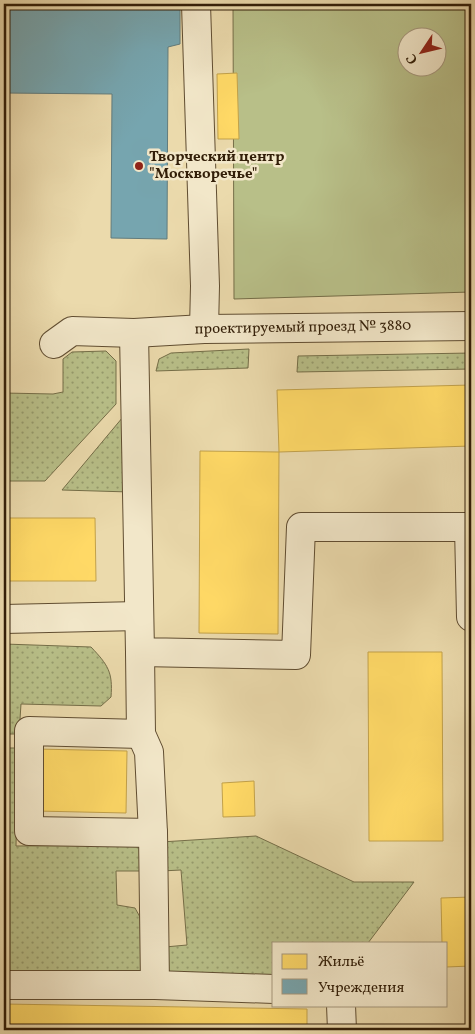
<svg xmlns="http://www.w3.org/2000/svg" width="475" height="1034" viewBox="0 0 475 1034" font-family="Vollkorn,serif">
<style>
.grass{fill:url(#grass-dots);stroke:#756e48}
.park{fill:#b8bf88;stroke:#756e48;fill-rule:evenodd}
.homes{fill:#ffd966;stroke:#c2a14a}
.public{fill:#76a5af;stroke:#627c7d}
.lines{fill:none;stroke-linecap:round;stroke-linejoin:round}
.minor-casing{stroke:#604d31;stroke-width:30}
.minor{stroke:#f2e7c9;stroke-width:28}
.poi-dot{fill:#8f2418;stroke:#f2e7c9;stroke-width:2}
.labels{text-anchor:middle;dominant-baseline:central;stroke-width:5;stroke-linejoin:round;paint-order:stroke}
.poi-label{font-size:15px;font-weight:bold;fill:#321e08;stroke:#f2e7c9;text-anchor:start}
.street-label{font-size:15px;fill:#321e08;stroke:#f2e7c9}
</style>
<defs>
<pattern id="grass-dots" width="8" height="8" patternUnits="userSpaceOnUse" patternTransform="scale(1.25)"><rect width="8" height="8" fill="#b8bf88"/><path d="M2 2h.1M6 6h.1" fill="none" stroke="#969b6d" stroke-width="1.8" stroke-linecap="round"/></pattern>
</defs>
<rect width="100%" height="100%" fill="#ebdaac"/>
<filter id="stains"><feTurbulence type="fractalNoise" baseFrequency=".004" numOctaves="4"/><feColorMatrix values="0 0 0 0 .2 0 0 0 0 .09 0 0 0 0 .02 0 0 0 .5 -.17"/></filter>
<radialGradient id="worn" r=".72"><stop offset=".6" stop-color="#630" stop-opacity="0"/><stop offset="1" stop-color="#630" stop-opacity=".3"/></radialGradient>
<g class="grass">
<path d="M 249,349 L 248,368 L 156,371 L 159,359 L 171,353 Z"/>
<path d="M 106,351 L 116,361 L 116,404 L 45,481 L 4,481 L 4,393 L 53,394 L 63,392 L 63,359 L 72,352 Z"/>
<path d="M 471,353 L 471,369 L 297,372 L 298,356 Z"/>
<path d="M 128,411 L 130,492 L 62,490 Z"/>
<path d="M 4,644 L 91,647 C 108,665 113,672 111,697 L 101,706 L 21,704 L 19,734 L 4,734 Z"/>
<path d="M 4,748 L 18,748 L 16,846 L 142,845 L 144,871 L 116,871 L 117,905 L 135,908 L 145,926 L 146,980 L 4,980 Z"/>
<path d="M 256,836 L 354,882 L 414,882 L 368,943 L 274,943 L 274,981 L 166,979 L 165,947 L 187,945 L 181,870 L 161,871 L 161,842 Z"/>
</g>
<path class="park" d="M 233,4 L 471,4 L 471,292 L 234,299 ZM 408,38 L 438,38 L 438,68 L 408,68 Z"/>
<g class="homes">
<path d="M 237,73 L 239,139 L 218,139 L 217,74 Z"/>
<path d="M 471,385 L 471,446 L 279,452 L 277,390 Z"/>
<path d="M 200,451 L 279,452 L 278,634 L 199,633 Z"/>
<path d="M 4,518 L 95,518 L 96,581 L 4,581 Z"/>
<path d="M 368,652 L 442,652 L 443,841 L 369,841 Z"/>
<path d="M 37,749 L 127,751 L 126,813 L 36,811 Z"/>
<path d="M 254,781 L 255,816 L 223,817 L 222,783 Z"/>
<path d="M 471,897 L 471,966 L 446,967 L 446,943 L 442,943 L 441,898 Z"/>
<path d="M 4,1004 L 307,1009 L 307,1030 L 4,1030 Z"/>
</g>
<path class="public" d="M 4,4 L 180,4 L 180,44 L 168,47 L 167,239 L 111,238 L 112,94 L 4,93 Z"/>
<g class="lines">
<defs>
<g id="minor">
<path d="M 196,4 L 205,286 L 204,329"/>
<path d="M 134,333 L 140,652 L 296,655 L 301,527 L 471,527"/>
<path d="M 54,344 L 72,331 L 134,333 L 204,329 L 471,326"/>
<path d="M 469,527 L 471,617"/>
<path d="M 4,619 L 139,616"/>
<path d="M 140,652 L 141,734 L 149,752 L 153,833 L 155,985"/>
<path d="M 141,734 L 29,731 L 29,831 L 153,833"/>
<path d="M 4,985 L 155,985 L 274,989"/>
<path d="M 341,1005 L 342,1030"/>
</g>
</defs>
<use href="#minor" class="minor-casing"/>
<use href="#minor" class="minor"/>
</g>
<circle class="poi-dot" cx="139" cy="166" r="5"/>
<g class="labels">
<g class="poi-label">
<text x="149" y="157">Творческий центр<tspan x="149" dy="17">"Москворечье"</tspan></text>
</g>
<g class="street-label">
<text transform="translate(303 328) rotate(-1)">проектируемый проезд № 3880</text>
</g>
</g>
<rect width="475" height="1034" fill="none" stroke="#ebdaac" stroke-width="20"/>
<rect x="5" y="5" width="465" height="1024" fill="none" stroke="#321e08" stroke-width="2.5"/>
<rect x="10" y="10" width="455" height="1014" fill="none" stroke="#321e08"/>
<rect x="272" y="942" width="175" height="65" fill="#f2e7c9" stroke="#a5977c"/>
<rect x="282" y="954" width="25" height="15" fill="#ffd966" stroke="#a5977c"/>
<text x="318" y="966" font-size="15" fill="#321e08">Жильё</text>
<rect x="282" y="979" width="25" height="15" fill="#76a5af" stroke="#a5977c"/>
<text x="318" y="992" font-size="15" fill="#321e08">Учреждения</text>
<g transform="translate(422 52) rotate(235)"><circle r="24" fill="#f2e7c9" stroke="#a5977c"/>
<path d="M0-4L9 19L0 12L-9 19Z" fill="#8f2418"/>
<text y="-8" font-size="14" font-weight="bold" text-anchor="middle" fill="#321e08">С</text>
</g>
<rect width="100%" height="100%" filter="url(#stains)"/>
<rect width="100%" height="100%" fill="url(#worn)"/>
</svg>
